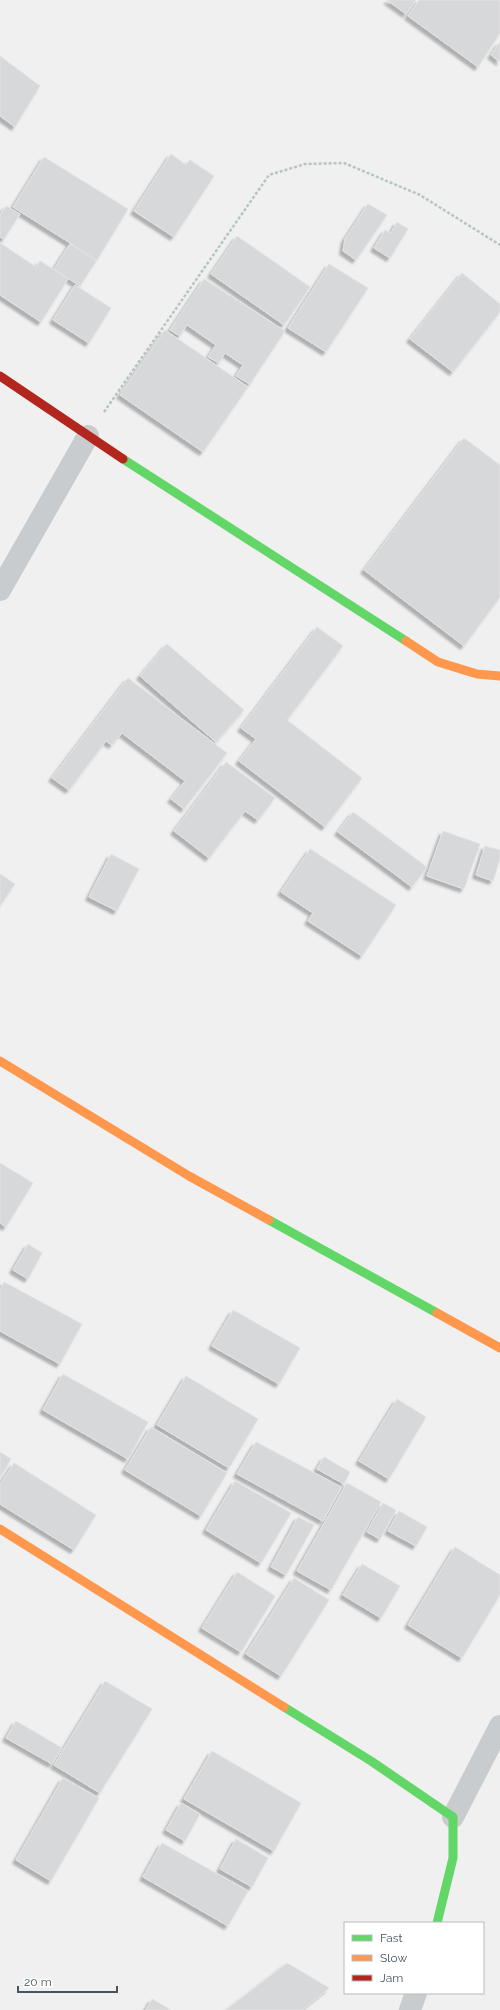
<svg xmlns="http://www.w3.org/2000/svg" width="500" height="2010" viewBox="0 0 500 2010" font-family="Raleway,sans-serif">
<style>
.building{fill:#d7d8d9;stroke:#e2e2e3;filter:url(#shadow)}
.lines{fill:none;stroke-linecap:round;stroke-linejoin:round}
.path{stroke:#b6c5c0;stroke-width:2.5;stroke-dasharray:3 2;stroke-linecap:butt}
.street{stroke:#c9cccf;stroke-width:22}
.fast{stroke:#63d668;stroke-width:9}
.slow{stroke:#ff974d;stroke-width:9}
.jam{stroke:#b3261e;stroke-width:9}
</style>
<defs>
<filter id="shadow"><feDropShadow dx="-3.5" dy="3.5" stdDeviation="1" flood-color="#0004"/></filter>
</defs>
<rect width="100%" height="100%" fill="#f1f0f0"/>
<g class="building">
<polygon points="387,0 416,0 406,14"/>
<polygon points="419,0 500,0 500,33 478,67 408,16"/>
<polygon points="500,42 500,62 491,55"/>
<polygon points="0,56 40,86 15,127 0,116"/>
<polygon points="171,154 186,165 190,160 214,176 174,237 134,211"/>
<polygon points="44,157 128,209 97,260 13,207"/>
<polygon points="368,204 387,215 356,260 343,251 345,239"/>
<polygon points="6,206 20,214 4,239 0,237 0,215"/>
<polygon points="397,222 408,229 390,258 374,248 385,230 391,233"/>
<polygon points="237,236 310,287 284,325 211,274"/>
<polygon points="0,243 36,267 40,261 68,279 41,322 0,295"/>
<polygon points="70,244 96,261 80,286 54,269"/>
<polygon points="329,264 368,288 326,352 288,328"/>
<polygon points="462,273 500,304 500,312 453,372 410,339"/>
<polygon points="204,279 285,331 250,384 236,376 243,365 225,353 219,363 208,357 216,345 187,325 180,336 170,330"/>
<polygon points="75,285 111,308 89,343 53,320"/>
<polygon points="165,330 248,387 203,452 120,395"/>
<polygon points="464,438 500,465 500,597 464,646 364,570"/>
<polygon points="317,627 343,646 287,720 362,778 325,827 239,761 256,739 241,728"/>
<polygon points="167,644 244,710 216,742 140,676"/>
<polygon points="128,678 227,753 184,809 171,799 185,781 122,733 112,745 106,741 69,790 52,778"/>
<polygon points="226,762 275,798 258,820 245,811 209,858 174,831"/>
<polygon points="353,812 427,867 412,887 338,832"/>
<polygon points="443,831 480,844 464,889 427,876"/>
<polygon points="485,846 500,850 500,859 493,881 476,875"/>
<polygon points="310,849 396,905 362,956 308,921 313,913 281,892"/>
<polygon points="111,854 139,869 117,911 89,897"/>
<polygon points="0,874 15,884 0,906"/>
<polygon points="0,1163 33,1183 6,1227 0,1223"/>
<polygon points="28,1244 42,1253 28,1279 13,1270"/>
<polygon points="4,1282 82,1324 60,1364 0,1331 0,1290"/>
<polygon points="233,1310 300,1348 279,1384 212,1346"/>
<polygon points="63,1374 148,1422 128,1459 43,1410"/>
<polygon points="186,1376 258,1419 229,1468 157,1425"/>
<polygon points="397,1399 426,1417 389,1479 359,1461"/>
<polygon points="151,1427 227,1473 201,1516 125,1470"/>
<polygon points="256,1442 341,1487 323,1521 237,1474"/>
<polygon points="0,1452 11,1459 0,1478"/>
<polygon points="324,1457 350,1472 344,1484 317,1469"/>
<polygon points="14,1463 96,1515 74,1550 0,1504 0,1485"/>
<polygon points="235,1481 291,1513 261,1563 206,1530"/>
<polygon points="347,1483 381,1502 331,1590 297,1571"/>
<polygon points="383,1503 396,1510 380,1539 367,1532"/>
<polygon points="399,1511 427,1527 416,1546 388,1531"/>
<polygon points="298,1517 314,1525 286,1575 271,1567"/>
<polygon points="455,1547 500,1575 500,1595 462,1658 408,1625"/>
<polygon points="362,1564 400,1586 381,1618 343,1595"/>
<polygon points="237,1572 275,1596 241,1652 202,1628"/>
<polygon points="294,1578 329,1600 281,1676 246,1654"/>
<polygon points="105,1681 152,1709 100,1793 54,1765"/>
<polygon points="16,1721 62,1748 52,1764 6,1738"/>
<polygon points="212,1751 301,1803 274,1851 184,1799"/>
<polygon points="63,1778 99,1798 51,1881 16,1860"/>
<polygon points="181,1803 200,1814 185,1841 166,1830"/>
<polygon points="236,1839 268,1858 252,1887 220,1869"/>
<polygon points="162,1843 248,1891 228,1926 143,1877"/>
<polygon points="287,1963 329,1988 302,2010 226,2010"/>
<polygon points="152,1999 171,2010 146,2010"/>
</g>
<g class="lines">
<polyline class="path" points="104,412 269,175 305,164 344,163 420,195 500,245"/>
<g class="street">
<polyline points="0,590 88,436"/>
<polyline points="453,1817 500,1726"/>
<polyline points="410,2010 416,1993"/>
</g>
<g class="fast">
<polyline points="123,459 406,641"/>
<polyline points="269,1220 437,1313"/>
<polyline points="284,1707 371,1761 453,1817 453,1858 437,1923"/>
</g>
<g class="slow">
<polyline points="406,641 438,662 477,674 500,676"/>
<polyline points="0,1061 189,1176 269,1220"/>
<polyline points="437,1313 500,1348"/>
<polyline points="0,1529 284,1707"/>
</g>
<polyline class="jam" points="0,376 123,459"/>
</g>
<rect x="344" y="1922" width="140" height="72" fill="#ffffff" stroke="#b5bbbf"/>
<rect x="352" y="1935" width="20" height="6" fill="#63d668" stroke="#b5bbbf"/>
<text x="380" y="1942" font-size="12" fill="#45545f">Fast</text>
<rect x="352" y="1955" width="20" height="6" fill="#ff974d" stroke="#b5bbbf"/>
<text x="380" y="1962" font-size="12" fill="#45545f">Slow</text>
<rect x="352" y="1975" width="20" height="6" fill="#b3261e" stroke="#b5bbbf"/>
<text x="380" y="1982" font-size="12" fill="#45545f">Jam</text>
<path d="M18 1986v6h99v-6" fill="none" stroke="#45545f" stroke-width="2"/>
<text x="24" y="1986" font-size="12" fill="#45545f" stroke="#ffffff" stroke-width="3" paint-order="stroke">20 m</text>
</svg>
